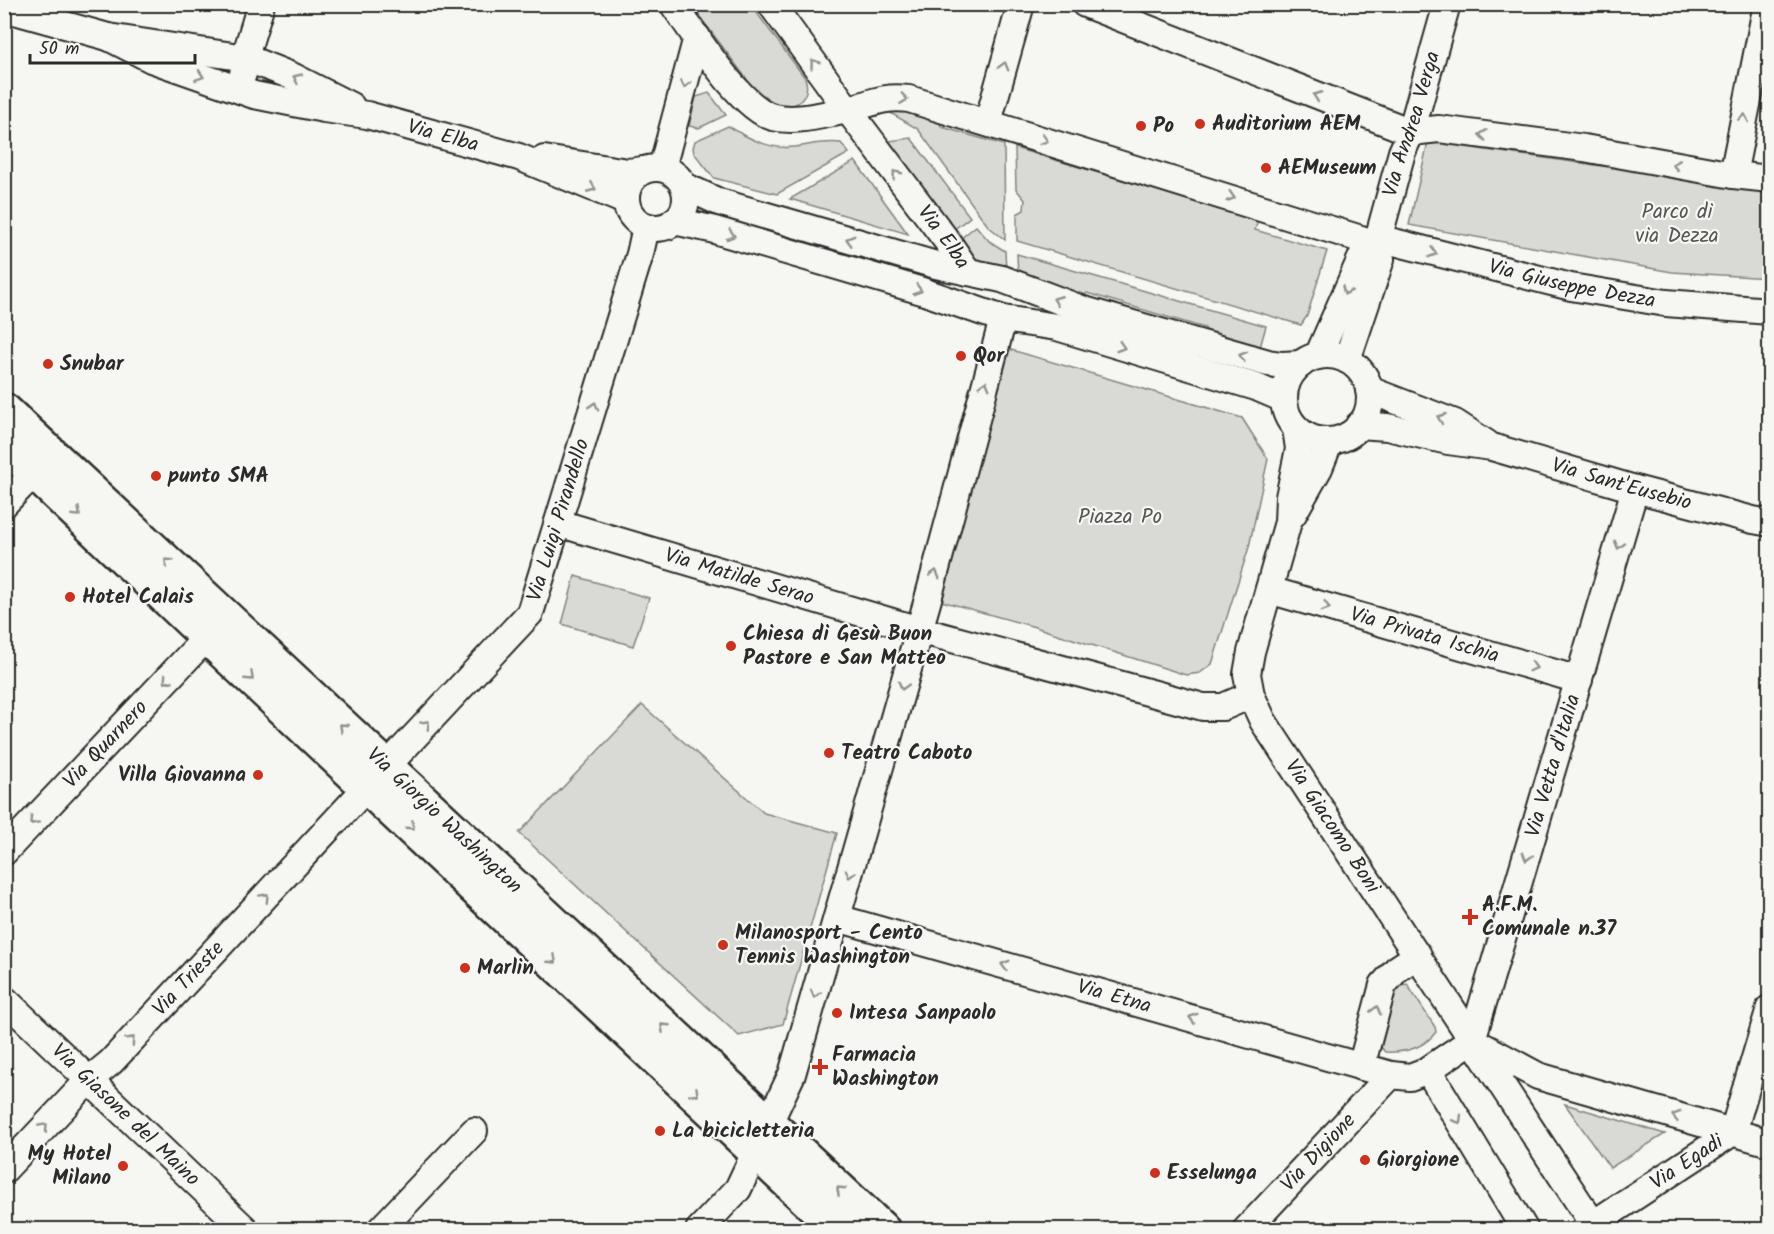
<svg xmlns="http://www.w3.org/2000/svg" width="1774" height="1234" viewBox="0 0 1774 1234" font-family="Kalam,sans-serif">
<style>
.green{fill:#d9d9d5;stroke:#828280;stroke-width:1.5}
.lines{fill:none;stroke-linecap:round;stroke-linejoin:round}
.street-casing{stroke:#2b2b2b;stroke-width:30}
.secondary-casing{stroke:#2b2b2b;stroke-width:38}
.street{stroke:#f6f6f2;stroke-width:26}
.secondary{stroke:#f6f6f2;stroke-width:33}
.oneway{stroke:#90908e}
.poi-dot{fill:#c8321e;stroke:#f6f6f2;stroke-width:2}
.labels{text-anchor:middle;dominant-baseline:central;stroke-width:4.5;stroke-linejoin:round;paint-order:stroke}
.poi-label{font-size:21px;font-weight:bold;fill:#2b2b2b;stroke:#f6f6f2;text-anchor:start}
.street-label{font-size:21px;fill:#2b2b2b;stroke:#f6f6f2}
.park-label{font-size:21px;fill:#565656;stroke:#f6f6f2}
</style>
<rect width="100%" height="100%" fill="#f6f6f2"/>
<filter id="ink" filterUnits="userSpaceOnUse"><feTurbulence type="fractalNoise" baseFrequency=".0167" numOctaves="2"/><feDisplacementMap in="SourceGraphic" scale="12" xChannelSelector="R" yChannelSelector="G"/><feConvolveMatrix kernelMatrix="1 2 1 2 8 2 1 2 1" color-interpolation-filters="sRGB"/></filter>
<g filter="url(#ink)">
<g class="green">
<path d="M691,5H751L805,78C810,91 803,106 786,106C776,105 767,99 758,94Z"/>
<polygon points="709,93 726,115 699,128 689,126 696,97"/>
<polygon points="895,108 936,118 942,127 1004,145 1005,240 988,226 918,129 887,111"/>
<path d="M728,126C748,138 769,150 794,147C811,145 823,141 841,143L849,153L777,194L714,178L694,153L693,148L695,141Z"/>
<polygon points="911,138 970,217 948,234 945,217 889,141"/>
<polygon points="1428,142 1769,189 1769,278 1672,272 1409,225"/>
<polygon points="1015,148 1258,220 1255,230 1327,251 1307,316 1301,325 1017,241 1017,214 1024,210 1025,200 1016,189"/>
<polygon points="855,161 908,234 790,199"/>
<polygon points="976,226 989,241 1005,251 1006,270 980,264 955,243"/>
<polygon points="1017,254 1266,326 1259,351 1209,337 1205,328 1087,293 1078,299 1018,275"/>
<polygon points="1005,348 1242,418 1268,459 1249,547 1212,664 1200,673 1186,675 1035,627 934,599"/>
<polygon points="575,576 649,598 633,646 562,624"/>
<polygon points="642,705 764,813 837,833 783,1024 739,1036 519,833"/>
<path d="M1407,984L1435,1027L1436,1032C1423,1049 1404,1053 1385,1052L1381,1047L1395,994L1399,986Z"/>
<polygon points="1565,1104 1665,1134 1610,1168"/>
</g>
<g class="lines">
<defs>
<g id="street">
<path id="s1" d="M673,4C695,34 739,107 773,117C794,122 817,116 838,112C865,107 879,95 909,99L1361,239L1377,243L1394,242L1571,287L1666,303L1770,311"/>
<path id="s2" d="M771,4L848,110L947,241L968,272"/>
<polyline points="1085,4 1411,132 1439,129 1584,148 1733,175 1770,179"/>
<polyline points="4,8 108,37 246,58 294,77 351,106"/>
<path id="s3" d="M108,37L151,59L254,95L324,109L367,115L519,157L625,201"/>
<polyline points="243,74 248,47 261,4"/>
<polyline points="988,122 1021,4"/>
<polyline points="544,159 628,172 643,170"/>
<circle cx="656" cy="198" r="30"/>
<polyline points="662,168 697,37"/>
<polyline points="1733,175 1767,4"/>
<polyline points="684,186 719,202 936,265 1002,279 1084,310 1268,363 1282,365 1301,364"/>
<polyline points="674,221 711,229 922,291 1003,319 1057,327 1256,387 1284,399"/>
<path id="s4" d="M1377,243L1402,152L1411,132L1447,4"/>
<circle cx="1327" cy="398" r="43"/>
<polyline points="1318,356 1363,254 1377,243"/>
<polyline points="1347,360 1381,259 1377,243"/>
<polyline points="1369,390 1455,423 1486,443"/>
<path id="s5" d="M1359,425L1387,427L1448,441L1492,447L1635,489L1753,520L1770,523"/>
<path id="s6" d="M1296,428L1299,449L1289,497L1288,522L1251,652L1247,674L1251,695L1263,721L1597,1230"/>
<polyline points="4,504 35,472"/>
<polyline points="1293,514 1319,468 1330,441"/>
<path id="s7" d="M558,523L919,630L1203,707H1223L1251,695"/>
<path id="s8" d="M1269,590L1579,680"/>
<path id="s9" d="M386,767L530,613L640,254L646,227"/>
<path id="s10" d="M4,852L207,637"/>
<path id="s11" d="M837,918L1391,1075L1410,1077L1428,1070L1472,1040"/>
<path id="s12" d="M4,999L246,1230"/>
<path id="s13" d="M1472,1040L1635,489"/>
<polyline points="1475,1042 1538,1076 1770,1143"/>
<polyline points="1361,1067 1383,985 1397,969 1418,955"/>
<polyline points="1428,1070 1525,1230"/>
<path id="s14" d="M4,1170L89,1080L111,1062L368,786"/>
<polyline points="380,1230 474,1131"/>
<polyline points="699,1230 738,1189 792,1074 928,599 1003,319"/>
<path id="s15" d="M1246,1230L1391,1075"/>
<path id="s16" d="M1584,1230L1733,1132L1770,1008"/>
</g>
<g id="secondary">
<path id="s17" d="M4,410L883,1230"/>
<polyline points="4,444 207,637 839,1230"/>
</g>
</defs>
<use href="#street" class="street-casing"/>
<use href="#secondary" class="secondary-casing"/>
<use href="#street" class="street"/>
<use href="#secondary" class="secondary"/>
</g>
<defs><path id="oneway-chevron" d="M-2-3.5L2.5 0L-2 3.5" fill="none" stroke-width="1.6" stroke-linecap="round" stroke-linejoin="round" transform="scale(1.5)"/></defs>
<g class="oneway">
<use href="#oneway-chevron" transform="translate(814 63) rotate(-126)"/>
<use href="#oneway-chevron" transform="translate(1004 66) rotate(-74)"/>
<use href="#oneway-chevron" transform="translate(200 76) rotate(19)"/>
<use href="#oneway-chevron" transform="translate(297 78) rotate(-155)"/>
<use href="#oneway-chevron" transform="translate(685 84) rotate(104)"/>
<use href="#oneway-chevron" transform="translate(1317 96) rotate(-159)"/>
<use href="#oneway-chevron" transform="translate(904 99) rotate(8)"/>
<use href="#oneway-chevron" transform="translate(1744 118) rotate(-78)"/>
<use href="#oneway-chevron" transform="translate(1483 135) rotate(-173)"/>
<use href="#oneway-chevron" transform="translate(1044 140) rotate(17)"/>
<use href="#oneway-chevron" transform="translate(1676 165) rotate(-170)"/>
<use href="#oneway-chevron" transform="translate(896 174) rotate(-127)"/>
<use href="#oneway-chevron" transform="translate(592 188) rotate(22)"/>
<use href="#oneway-chevron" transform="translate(1231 197) rotate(17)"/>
<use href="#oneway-chevron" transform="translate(731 235) rotate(16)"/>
<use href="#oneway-chevron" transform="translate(850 240) rotate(-164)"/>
<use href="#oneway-chevron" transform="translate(1433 253) rotate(16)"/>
<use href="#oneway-chevron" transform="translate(918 290) rotate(17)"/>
<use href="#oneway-chevron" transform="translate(1346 291) rotate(114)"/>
<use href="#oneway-chevron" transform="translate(1057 300) rotate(-158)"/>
<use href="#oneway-chevron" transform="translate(1121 347) rotate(17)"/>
<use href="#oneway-chevron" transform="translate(1243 356) rotate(-164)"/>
<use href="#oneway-chevron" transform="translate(985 385) rotate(-75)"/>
<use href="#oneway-chevron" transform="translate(594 406) rotate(-73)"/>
<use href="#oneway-chevron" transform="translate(1441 418) rotate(-160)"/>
<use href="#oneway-chevron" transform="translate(77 513) rotate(44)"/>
<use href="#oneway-chevron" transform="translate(1619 545) rotate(106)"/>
<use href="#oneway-chevron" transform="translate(168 562) rotate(-137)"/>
<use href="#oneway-chevron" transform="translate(935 574) rotate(-75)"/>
<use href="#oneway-chevron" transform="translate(1326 607) rotate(16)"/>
<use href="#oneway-chevron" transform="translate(1533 667) rotate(16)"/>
<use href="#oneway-chevron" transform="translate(250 677) rotate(43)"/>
<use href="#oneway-chevron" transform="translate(167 680) rotate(133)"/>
<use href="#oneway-chevron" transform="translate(903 686) rotate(106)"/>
<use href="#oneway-chevron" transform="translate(426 724) rotate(-47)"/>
<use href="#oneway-chevron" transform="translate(343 727) rotate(-137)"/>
<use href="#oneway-chevron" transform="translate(33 821) rotate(133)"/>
<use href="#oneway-chevron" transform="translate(411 826) rotate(43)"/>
<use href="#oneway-chevron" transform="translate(1527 857) rotate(106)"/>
<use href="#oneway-chevron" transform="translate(850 874) rotate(106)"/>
<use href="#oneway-chevron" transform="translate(265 897) rotate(-47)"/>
<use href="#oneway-chevron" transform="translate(553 960) rotate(43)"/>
<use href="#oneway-chevron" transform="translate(1005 965) rotate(-164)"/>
<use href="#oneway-chevron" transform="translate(815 994) rotate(106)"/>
<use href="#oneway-chevron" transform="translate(1376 1010) rotate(-75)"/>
<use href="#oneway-chevron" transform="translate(1193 1018) rotate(-164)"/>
<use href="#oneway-chevron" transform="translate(664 1027) rotate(-137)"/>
<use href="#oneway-chevron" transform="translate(131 1040) rotate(-47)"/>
<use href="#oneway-chevron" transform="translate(695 1093) rotate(43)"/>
<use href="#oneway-chevron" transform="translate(1676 1116) rotate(-164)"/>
<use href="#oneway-chevron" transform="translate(1458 1120) rotate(59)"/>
<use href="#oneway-chevron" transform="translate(44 1127) rotate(-47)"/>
<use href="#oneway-chevron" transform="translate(840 1190) rotate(-137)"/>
</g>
</g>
<g class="poi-dot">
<circle cx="1200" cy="124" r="6"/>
<circle cx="1141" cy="126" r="6"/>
<circle cx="1266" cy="168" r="6"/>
<circle cx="961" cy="356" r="6"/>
<circle cx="48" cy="364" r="6"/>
<circle cx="156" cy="476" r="6"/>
<circle cx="70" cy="597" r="6"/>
<circle cx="731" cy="646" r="6"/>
<circle cx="829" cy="753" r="6"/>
<circle cx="258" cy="775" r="6"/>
<path d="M1467 908h6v6h6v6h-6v6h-6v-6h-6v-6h6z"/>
<circle cx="723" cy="945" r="6"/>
<circle cx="465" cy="968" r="6"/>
<circle cx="837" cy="1013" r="6"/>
<path d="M817 1058h6v6h6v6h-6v6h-6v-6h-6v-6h6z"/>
<circle cx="660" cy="1131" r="6"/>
<circle cx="1365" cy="1160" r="6"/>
<circle cx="123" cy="1166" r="6"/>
<circle cx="1155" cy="1173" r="6"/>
</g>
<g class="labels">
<g class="poi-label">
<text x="1212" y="124">Auditorium AEM</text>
<text x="1153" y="126">Po</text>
<text x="1278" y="168">AEMuseum</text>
<text x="973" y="356">Qor</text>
<text x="60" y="364">Snubar</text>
<text x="168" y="476">punto SMA</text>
<text x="82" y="597">Hotel Calais</text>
<text x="743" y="634">Chiesa di Gesù Buon<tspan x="743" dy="24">Pastore e San Matteo</tspan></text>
<text x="841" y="753">Teatro Caboto</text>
<text x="246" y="775" text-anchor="end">Villa Giovanna</text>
<text x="1482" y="905">A.F.M.<tspan x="1482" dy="24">Comunale n.37</tspan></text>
<text x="735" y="933">Milanosport - Cento<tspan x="735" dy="24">Tennis Washington</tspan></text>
<text x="477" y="968">Marlin</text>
<text x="849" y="1013">Intesa Sanpaolo</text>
<text x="832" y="1055">Farmacia<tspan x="832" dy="24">Washington</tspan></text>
<text x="672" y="1131">La bicicletteria</text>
<text x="111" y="1154" text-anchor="end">My Hotel<tspan x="111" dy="24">Milano</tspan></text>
<text x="1377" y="1160">Giorgione</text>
<text x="1167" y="1173">Esselunga</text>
</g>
<g class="street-label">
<text stroke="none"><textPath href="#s4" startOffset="124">Via Andrea Verga</textPath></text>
<text stroke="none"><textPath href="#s3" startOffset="351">Via Elba</textPath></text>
<text stroke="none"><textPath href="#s2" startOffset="290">Via Elba</textPath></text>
<text stroke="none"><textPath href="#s1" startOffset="981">Via Giuseppe Dezza</textPath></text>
<text stroke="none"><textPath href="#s5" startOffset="270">Via Sant'Eusebio</textPath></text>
<text stroke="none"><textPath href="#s9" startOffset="308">Via Luigi Pirandello</textPath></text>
<text stroke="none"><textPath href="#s7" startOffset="189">Via Matilde Serao</textPath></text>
<text stroke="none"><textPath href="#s8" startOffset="162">Via Privata Ischia</textPath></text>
<text stroke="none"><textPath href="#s10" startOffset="148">Via Quarnero</textPath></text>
<text stroke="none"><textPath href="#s13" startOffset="286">Via Vetta d'Italia</textPath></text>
<text stroke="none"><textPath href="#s17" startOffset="602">Via Giorgio Washington</textPath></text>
<text stroke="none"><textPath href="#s6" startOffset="429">Via Giacomo Boni</textPath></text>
<text stroke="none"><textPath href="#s14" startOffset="266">Via Trieste</textPath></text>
<text stroke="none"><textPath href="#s11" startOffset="288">Via Etna</textPath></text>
<text stroke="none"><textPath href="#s12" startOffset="168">Via Giasone del Maino</textPath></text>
<text stroke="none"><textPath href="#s15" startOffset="106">Via Digione</textPath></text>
<text stroke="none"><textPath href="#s16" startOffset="123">Via Egadi</textPath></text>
</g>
<g class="park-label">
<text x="1677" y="212">Parco di<tspan x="1677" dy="24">via Dezza</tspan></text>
<text x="1120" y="517">Piazza Po</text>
</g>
</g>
<rect width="1774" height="1234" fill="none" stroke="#f6f6f2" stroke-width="24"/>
<rect x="12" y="12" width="1750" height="1210" fill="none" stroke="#2b2b2b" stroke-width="2" filter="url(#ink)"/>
<path d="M30 54v9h165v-9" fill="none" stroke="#2b2b2b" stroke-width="3"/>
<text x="39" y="54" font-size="18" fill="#2b2b2b" stroke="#f6f6f2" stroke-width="4.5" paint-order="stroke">50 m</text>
</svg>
